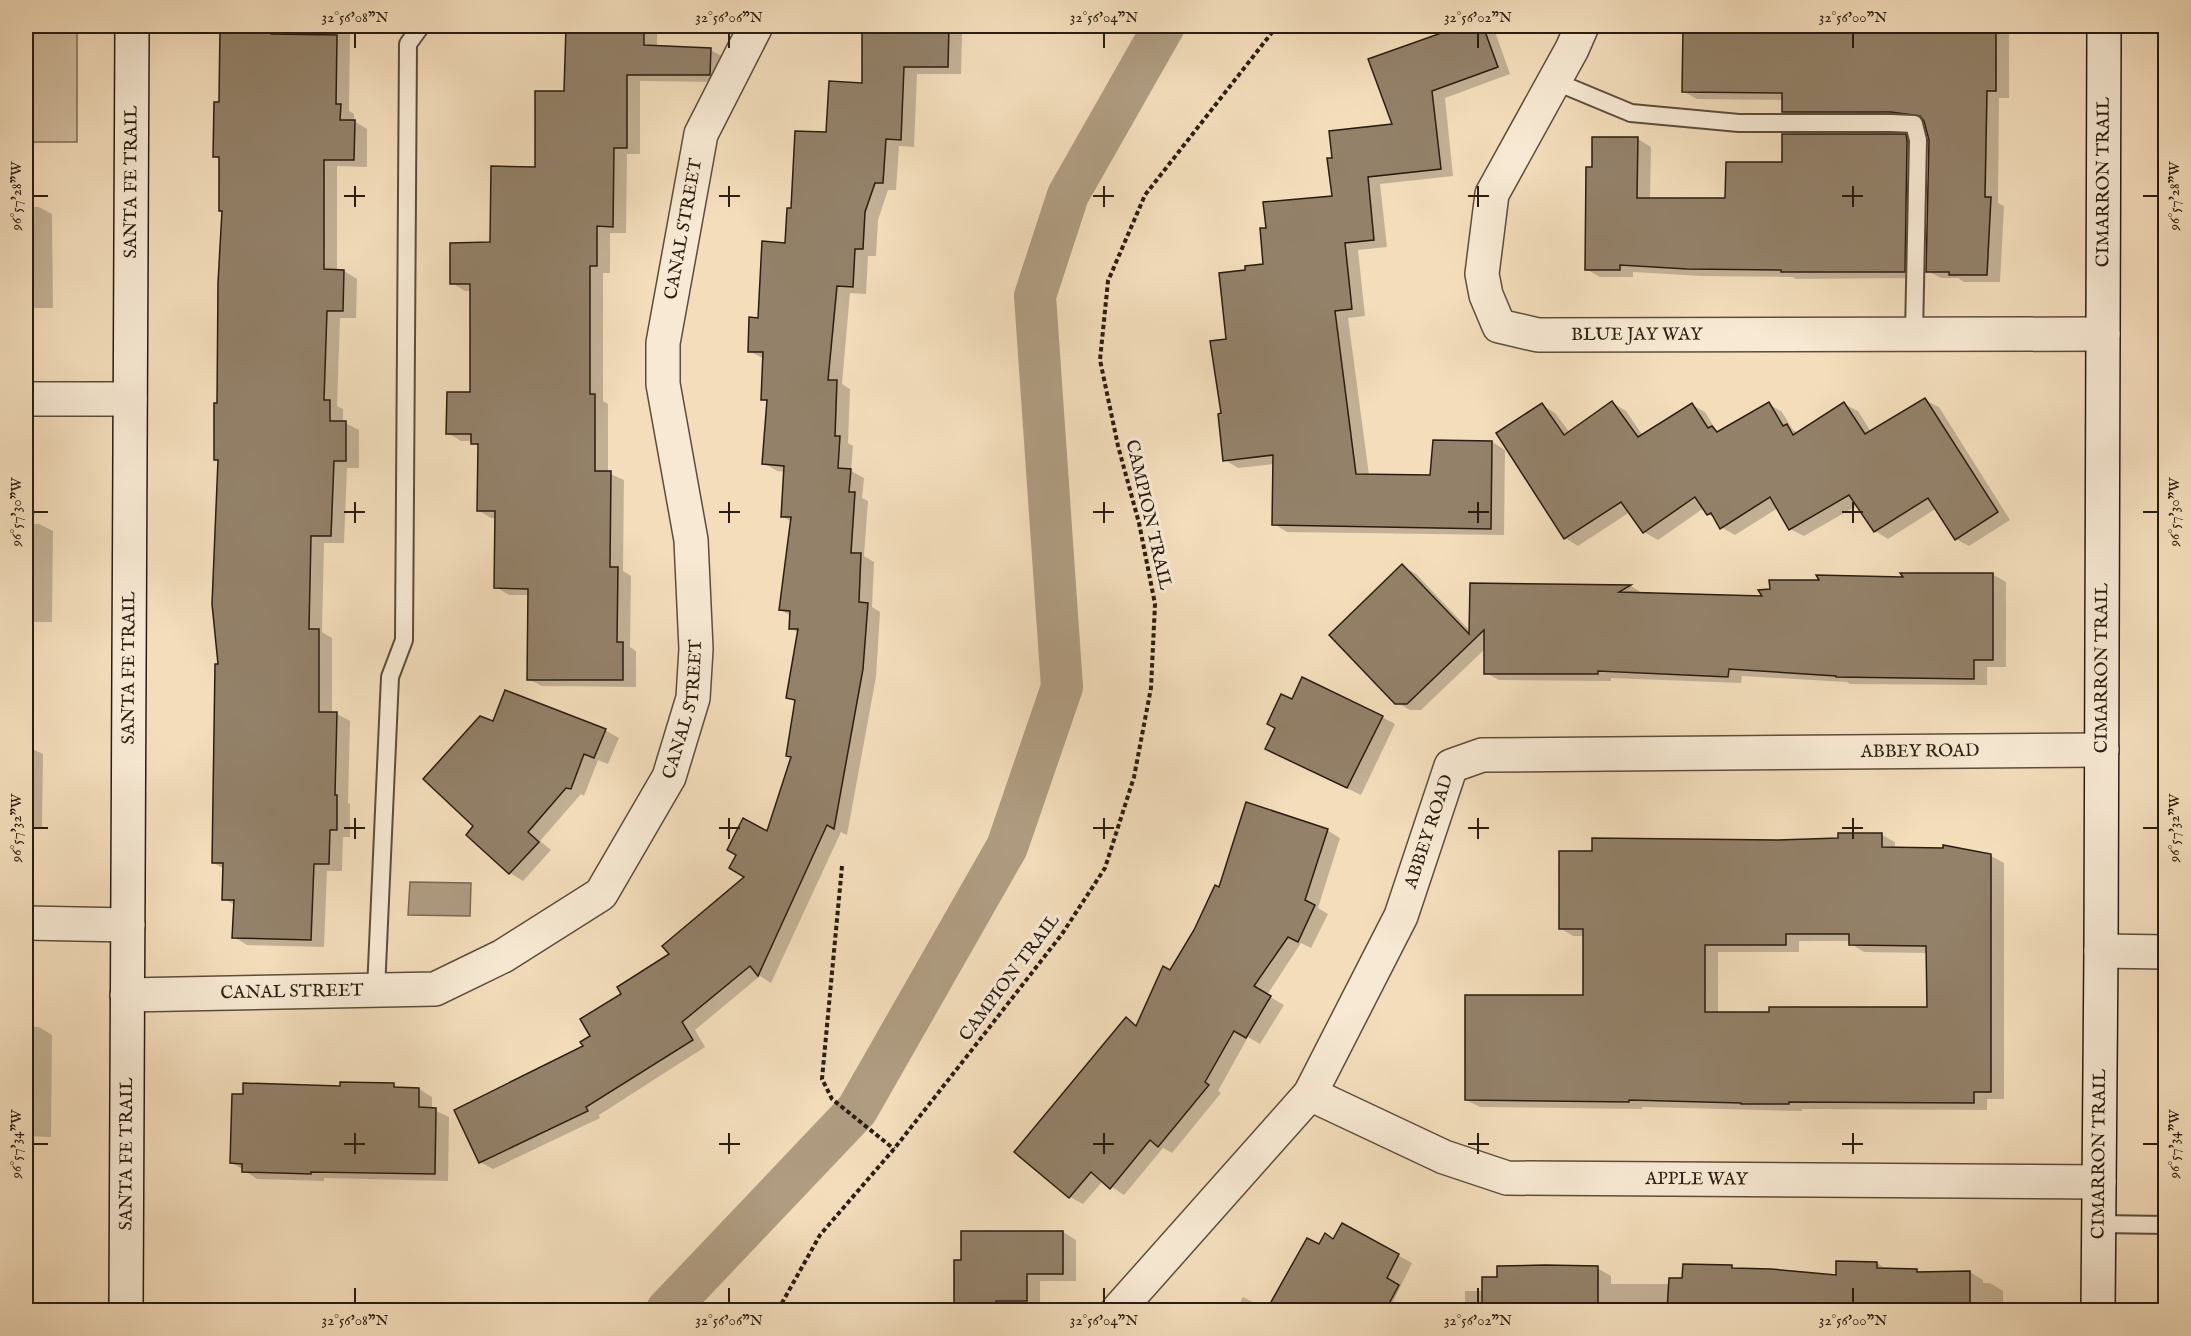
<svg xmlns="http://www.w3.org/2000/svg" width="2191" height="1336" viewBox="0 0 2191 1336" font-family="'IM FELL English',serif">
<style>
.green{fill:#d1bc9e;stroke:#7e6c57;stroke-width:1.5}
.water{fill:#af9c81;stroke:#7a6954;stroke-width:1.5}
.shadow{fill:#0003;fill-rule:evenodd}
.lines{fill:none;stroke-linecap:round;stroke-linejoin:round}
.canal{stroke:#af9c81;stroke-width:42}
.building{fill:#938169;stroke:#2a1d10;stroke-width:1.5;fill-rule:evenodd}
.lane-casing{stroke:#5c4d3b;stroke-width:20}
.street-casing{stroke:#5c4d3b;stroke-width:36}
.secondary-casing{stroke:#2a1d10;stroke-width:36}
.path{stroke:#2a1d10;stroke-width:4;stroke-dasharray:4.5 3;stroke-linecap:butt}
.lane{stroke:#f7e9d3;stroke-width:16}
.street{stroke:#f7e9d3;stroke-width:33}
.secondary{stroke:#f7e9d3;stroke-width:33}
.ticks{fill:none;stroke:#2a1d10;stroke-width:2}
.labels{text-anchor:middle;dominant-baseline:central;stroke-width:6;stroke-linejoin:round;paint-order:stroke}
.street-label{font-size:18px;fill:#2a1d10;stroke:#f7e9d3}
.neatline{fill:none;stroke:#2a1d10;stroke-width:2}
.ticks-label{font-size:15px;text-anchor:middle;fill:#2a1d10}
</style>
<rect width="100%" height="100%" fill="#f3ddbb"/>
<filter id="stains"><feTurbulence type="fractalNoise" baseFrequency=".00333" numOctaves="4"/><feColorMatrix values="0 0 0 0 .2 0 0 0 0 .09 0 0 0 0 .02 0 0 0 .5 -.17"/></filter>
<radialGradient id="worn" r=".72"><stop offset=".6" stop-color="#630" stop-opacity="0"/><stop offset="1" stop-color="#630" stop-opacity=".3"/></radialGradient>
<rect class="green" x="26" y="26" width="51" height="116"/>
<polygon class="water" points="410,882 471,883 470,916 408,915"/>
<g class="shadow">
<polygon points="222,26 350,26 349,111 354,114 354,121 367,129 367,167 337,166 337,271 344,271 357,279 356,318 340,318 337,406 343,409 343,422 359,430 359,468 347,468 344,543 324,543 322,632 332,638 332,714 337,714 350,721 348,803 350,804 350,837 343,837 342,871 327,871 324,947 247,945 234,937 235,905 224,899 225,869 213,863 220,665 213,604 213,577 216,577 220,462 215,459 223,211 220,160 214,156 221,103"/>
<polygon points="567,26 657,26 657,47 710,50 724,57 723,82 640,81 640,154 627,154 626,233 610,233 610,273 603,273 603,401 608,404 608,473 624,480 623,571 631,576 630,647 636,651 636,687 542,686 528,679 530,595 509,595 496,587 497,518 491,518 478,510 479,447 473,441 461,441 448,433 472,394 472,291 465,291 452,283 492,243 537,168 565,92"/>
<polygon points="864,26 981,26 981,34 962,34 961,74 917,74 914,147 899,146 896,190 888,190 878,220 876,256 868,256 866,294 850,293 842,384 850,389 848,443 853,446 851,471 864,478 862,498 868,501 864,556 874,562 872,607 880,612 876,677 847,835 841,832 771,983 760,976 695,1030 705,1047 599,1115 600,1118 493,1169 480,1162 585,1047 623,994 671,954 746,877 768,833 793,758 788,755 796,702 788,697 799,633 790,628 791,616 781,610 792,522 782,516 785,472 777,471 764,463 768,402 763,399 764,359 749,351 787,244 792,210 828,134 864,84"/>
<polygon points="1444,26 1493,26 1510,74 1445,98 1453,176 1380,184 1387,247 1358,250 1365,316 1348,318 1369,475 1431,477 1492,442 1505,450 1504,535 1287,532 1274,524 1274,464 1238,468 1225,460 1223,415 1227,340 1247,272 1265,266 1268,229 1333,197 1394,125 1447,32"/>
<polygon points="1684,26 2009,26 2009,98 1999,98 1998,203 2004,206 2000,282 1964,282 1958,278 1941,278 1927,271 1930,140 1926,121 1906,119 1797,119 1783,112 1783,100 1697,99 1683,91"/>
<polygon points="1905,136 1919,143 1918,278 1796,279 1792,277 1702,276 1633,272 1633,277 1600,277 1586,269 1593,168 1638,139 1651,147 1650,200 1727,200 1783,164"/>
<polygon points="26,207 39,207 52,214 53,308 26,308"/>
<polygon points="1925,400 1939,407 2010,520 1969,546 1956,539 1937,508 1888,539 1875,531 1858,505 1804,536 1790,529 1778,508 1735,535 1721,527 1716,519 1708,514 1704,508 1658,540 1644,532 1630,512 1578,546 1565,538 1542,405 1555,413 1570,433 1613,403 1626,411 1643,436 1692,405 1705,412 1716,430 1720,432 1769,404 1782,412 1793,430 1799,433 1844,404 1858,411 1871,432"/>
<polygon points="26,524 39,524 53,531 52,622 26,622"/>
<polygon points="1402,566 1416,574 1470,631 1471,584 1631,586 1645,595 1765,598 1905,578 1992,574 2006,582 2006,667 1987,667 1987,685 1850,684 1847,682 1742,676 1741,683 1611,678 1611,681 1499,680 1486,673 1486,648 1421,710 1410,710 1396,702"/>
<polygon points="1293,701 1382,717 1395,724 1361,795 1280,756"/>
<polygon points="494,723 605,730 619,738 608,764 598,760 584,796 581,794 540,841 551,850 523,881 510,873 475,826"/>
<polygon points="26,746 43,754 42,827 26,827"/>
<polygon points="1327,830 1340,838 1318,908 1328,914 1311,948 1301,943 1267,995 1284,1005 1260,1044 1248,1037 1218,1091 1221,1093 1172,1153 1163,1148 1124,1195 1103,1181 1083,1204 1070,1197 1126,1019 1138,1026 1171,972"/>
<path d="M1882,835L1895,842V849L1945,850L1991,856L2004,863V1099H1987V1110L1802,1109V1111L1642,1107V1109L1480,1107L1466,1100L1585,996V936H1573L1560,928L1593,852L1839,840ZM1799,941H1851V944L1864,952L1927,953L1928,1009L1718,1013V952H1799Z"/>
<polygon points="26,1027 39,1027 52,1035 51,1137 28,1136 27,1164 26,1164"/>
<polygon points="393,1084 401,1089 419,1089 432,1097 432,1109 449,1117 448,1181 324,1178 324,1181 257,1179 231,1162 341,1088"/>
<polygon points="1343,1225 1412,1263 1389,1310 1268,1310 1319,1246 1334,1241"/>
<polygon points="1063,1232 1076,1240 1076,1281 1040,1281 1040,1307 1011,1307 1011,1310 955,1310 956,1262"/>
<polygon points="1877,1263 1888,1270 1917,1271 1921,1273 1970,1272 1983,1280 1983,1283 1990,1283 2003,1291 2003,1310 1465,1310 1465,1291 1483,1291 1597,1268 1611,1276 1611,1284 1670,1284 1731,1267 1737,1270 1838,1277"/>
<polygon points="1243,1297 1268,1310 1236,1310"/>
</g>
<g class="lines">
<polyline class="canal" points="667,1310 857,1110 1007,847 1062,687 1035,296 1068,195 1164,26"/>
</g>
<g class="building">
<polygon points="566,26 644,26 644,45 711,48 710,75 627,75 627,148 614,148 613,227 597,226 597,266 590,266 590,394 595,394 595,471 611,471 610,567 618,567 617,642 623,642 623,680 527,680 528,589 494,588 495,511 477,511 478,444 471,444 471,434 446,434 447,392 470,392 470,284 450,284 450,243 490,242 491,166 535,167 535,91 564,91"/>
<polygon points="862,26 949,26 948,67 904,67 901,140 886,139 883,183 875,183 865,212 863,249 855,249 853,287 837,286 828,380 837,380 835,436 840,436 838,468 851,469 849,492 855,492 851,553 861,553 859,602 868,603 863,669 834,829 827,825 758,976 750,966 682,1022 693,1040 586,1107 588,1111 479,1163 454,1110 583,1046 580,1042 590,1036 580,1019 621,994 617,987 669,954 662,946 744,877 729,868 736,855 727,850 743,818 767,831 791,757 786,756 795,700 786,698 798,629 789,629 790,611 779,610 791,517 781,517 784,466 762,464 767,400 761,400 763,352 748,352 749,317 758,318 762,241 785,243 787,208 791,208 795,131 826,132 829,81 862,83"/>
<polygon points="1461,26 1483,26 1498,67 1432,91 1441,169 1368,177 1374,240 1345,243 1352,309 1335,311 1356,474 1430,475 1433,440 1492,441 1491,529 1272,525 1273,455 1223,461 1218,414 1221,413 1210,341 1226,339 1219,273 1245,270 1245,266 1263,264 1260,228 1266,228 1263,202 1332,196 1327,158 1332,158 1329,131 1392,124 1368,59"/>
<polygon points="1683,26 1996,26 1996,91 1987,91 1985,197 1991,197 1987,275 1949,275 1949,272 1926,272 1929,140 1924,121 1920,116 1891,112 1782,112 1782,93 1682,92"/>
<polygon points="220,27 271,28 271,34 337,35 336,104 341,104 340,120 355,120 354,160 324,160 324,269 344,270 343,311 327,311 324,400 330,400 330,421 346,421 346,461 334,461 331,536 311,536 309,629 319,629 319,712 337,712 335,795 337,795 337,830 330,830 329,864 314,864 311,940 232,938 234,900 222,900 223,863 212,863 215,664 218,664 212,604 218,460 214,460 214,403 217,403 218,283 222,211 219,211 219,157 213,157 214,102 219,102"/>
<polygon points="1782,134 1906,134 1907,141 1905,272 1781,272 1781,270 1687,269 1620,265 1620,270 1585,270 1586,167 1592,167 1592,137 1638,137 1637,198 1725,198 1726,162 1782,162"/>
<polygon points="1925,398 1998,512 1955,540 1928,498 1874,532 1849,495 1789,530 1770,497 1720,529 1711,513 1707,515 1695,497 1643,533 1621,502 1564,539 1496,433 1542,403 1564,435 1612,401 1638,437 1692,403 1708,428 1712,426 1717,432 1769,402 1783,426 1787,424 1793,435 1844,402 1865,434"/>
<polygon points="1402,564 1469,634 1470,583 1631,585 1619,592 1762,596 1758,590 1770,589 1769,580 1819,580 1816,575 1903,577 1900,573 1993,573 1993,660 1974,660 1974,679 1836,677 1836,676 1729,669 1728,677 1598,671 1598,674 1484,674 1484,630 1407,704 1395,704 1329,635"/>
<polygon points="1302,677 1383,716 1347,788 1265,749 1275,728 1267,724 1281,694 1292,699"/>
<polygon points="505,690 606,729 594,758 584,754 571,789 566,788 528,832 539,842 509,874 466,835 473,826 423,779 480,716 493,721"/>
<polygon points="1246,802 1328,829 1305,900 1315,905 1298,942 1288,937 1254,986 1271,996 1246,1038 1234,1031 1205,1082 1209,1085 1158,1147 1150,1140 1110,1189 1091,1172 1069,1198 1014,1152 1126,1017 1136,1026 1163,966 1170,970 1194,930 1215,885 1219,887"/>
<path d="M1838,833H1882V847L1943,848V845L1991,854V1092H1974V1103L1789,1102V1104H1741V1103L1629,1100V1102L1465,1100V995H1583V929H1559V851H1592V838L1777,840L1838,838ZM1786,934H1849V945L1926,946L1927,1007H1769V1012H1705V945H1786Z"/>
<polygon points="340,1082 394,1083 394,1087 419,1088 419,1107 436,1108 435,1174 311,1172 311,1174 242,1172 242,1164 230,1163 232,1094 243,1094 243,1083 340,1086"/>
<polygon points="1342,1223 1399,1254 1387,1278 1399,1285 1385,1311 1266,1311 1307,1238 1319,1244 1325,1233 1333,1239"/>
<polygon points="961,1231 1063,1231 1063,1274 1027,1274 1027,1301 996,1301 996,1308 954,1308 954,1260 961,1260"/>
<polygon points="1836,1261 1877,1262 1877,1268 1917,1269 1917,1272 1970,1271 1970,1311 1667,1311 1669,1278 1682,1278 1683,1264 1732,1265 1732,1268 1771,1269 1836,1275"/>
<polygon points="1545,1265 1598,1266 1598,1311 1482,1311 1482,1277 1497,1277 1497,1266"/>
</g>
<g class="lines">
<defs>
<g id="lane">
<polyline points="1554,81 1631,113 1739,123 1891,123 1914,124 1918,140 1914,334"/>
<polyline points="376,990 390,677 404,640 408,44 421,26"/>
<polyline points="2099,1224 2166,1225"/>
</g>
<g id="street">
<path id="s1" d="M1582,26L1572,49L1492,194L1482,274L1486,295L1499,326L1538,335L2103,334"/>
<polyline points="26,399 130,399"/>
<polyline points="26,923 128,925"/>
<polyline points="2101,951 2166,952"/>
<path id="s2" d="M127,995L435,989L503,956L601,894L669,777L693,698L696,649L691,540L663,384V343L701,134L756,26"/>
<path id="s3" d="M1310,1094L1444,1157L1507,1178L2099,1182"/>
<path id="s4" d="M1118,1310L1310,1094L1401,916L1451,766L1482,755L2102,750"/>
</g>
<g id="secondary">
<path id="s5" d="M126,1310L132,26"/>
<path id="s6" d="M2098,1310L2101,951L2104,26"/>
</g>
</defs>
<use href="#lane" class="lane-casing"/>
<use href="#street" class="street-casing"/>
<use href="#secondary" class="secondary-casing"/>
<g class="path">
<polyline points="842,866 822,1079 832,1099 894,1149"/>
<polyline points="778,1310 820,1235 894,1149 971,1051 1062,934 1105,868 1134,777 1151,688 1155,604 1139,523 1118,446 1100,360 1108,281 1145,195 1277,26"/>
</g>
<use href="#lane" class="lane"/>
<use href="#street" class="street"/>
<use href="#secondary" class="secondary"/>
</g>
<path class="ticks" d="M355,33V48M729,33V48M1104,33V48M1478,33V48M1853,33V48M355,186V207M729,186V207M1104,186V207M1478,186V207M1853,186V207M33,196H48M344,196H365M719,196H740M1093,196H1114M1468,196H1489M1842,196H1863M2143,196H2158M355,502V523M729,502V523M1104,502V523M1478,502V523M1853,502V523M33,512H48M344,512H365M719,512H740M1093,512H1114M1468,512H1489M1842,512H1863M2143,512H2158M355,818V839M729,818V839M1104,818V839M1478,818V839M1853,818V839M33,828H48M344,828H365M719,828H740M1093,828H1114M1468,828H1489M1842,828H1863M2143,828H2158M355,1133V1154M729,1133V1154M1104,1133V1154M1478,1133V1154M1853,1133V1154M33,1144H48M344,1144H365M719,1144H740M1093,1144H1114M1468,1144H1489M1842,1144H1863M2143,1144H2158M355,1288V1303M729,1288V1303M1104,1288V1303M1478,1288V1303M1853,1288V1303"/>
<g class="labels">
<g class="street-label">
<text stroke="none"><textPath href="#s5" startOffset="1128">SANTA FE TRAIL</textPath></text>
<text stroke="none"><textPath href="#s6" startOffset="1128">CIMARRON TRAIL</textPath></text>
<text stroke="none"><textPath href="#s2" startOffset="1191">CANAL STREET</textPath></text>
<text stroke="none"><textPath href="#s1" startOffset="465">BLUE JAY WAY</textPath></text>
<text transform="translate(1148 515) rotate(77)">CAMPION TRAIL</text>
<text stroke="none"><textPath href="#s5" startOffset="642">SANTA FE TRAIL</textPath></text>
<text stroke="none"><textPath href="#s6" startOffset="642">CIMARRON TRAIL</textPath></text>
<text stroke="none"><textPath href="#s2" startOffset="705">CANAL STREET</textPath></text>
<text stroke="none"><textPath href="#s4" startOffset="1118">ABBEY ROAD</textPath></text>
<text stroke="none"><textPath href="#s4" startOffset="578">ABBEY ROAD</textPath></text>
<text transform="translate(1010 978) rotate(-53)">CAMPION TRAIL</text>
<text stroke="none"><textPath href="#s2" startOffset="165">CANAL STREET</textPath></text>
<text stroke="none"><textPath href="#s5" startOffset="156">SANTA FE TRAIL</textPath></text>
<text stroke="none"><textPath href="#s6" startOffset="156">CIMARRON TRAIL</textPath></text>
<text stroke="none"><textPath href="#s3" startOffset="404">APPLE WAY</textPath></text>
</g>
</g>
<rect width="2191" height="1336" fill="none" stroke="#f3ddbb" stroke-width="66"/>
<rect x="33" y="33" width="2125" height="1270" class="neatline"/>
<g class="ticks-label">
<text x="355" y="22">32°56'08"N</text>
<text x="729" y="22">32°56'06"N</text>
<text x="1104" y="22">32°56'04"N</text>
<text x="1478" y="22">32°56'02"N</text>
<text x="1853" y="22">32°56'00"N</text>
<text transform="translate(2174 196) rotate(-90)" y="5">96°57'28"W</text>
<text transform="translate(16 196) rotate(-90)" y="5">96°57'28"W</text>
<text transform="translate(2174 512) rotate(-90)" y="5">96°57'30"W</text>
<text transform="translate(16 512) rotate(-90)" y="5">96°57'30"W</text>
<text transform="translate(2174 828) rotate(-90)" y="5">96°57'32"W</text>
<text transform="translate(16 828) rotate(-90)" y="5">96°57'32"W</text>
<text transform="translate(2174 1144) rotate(-90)" y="5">96°57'34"W</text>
<text transform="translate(16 1144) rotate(-90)" y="5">96°57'34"W</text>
<text x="355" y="1325">32°56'08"N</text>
<text x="729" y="1325">32°56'06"N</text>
<text x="1104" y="1325">32°56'04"N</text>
<text x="1478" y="1325">32°56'02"N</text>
<text x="1853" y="1325">32°56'00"N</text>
</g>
<rect width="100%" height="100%" filter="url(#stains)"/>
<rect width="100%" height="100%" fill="url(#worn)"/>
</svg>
